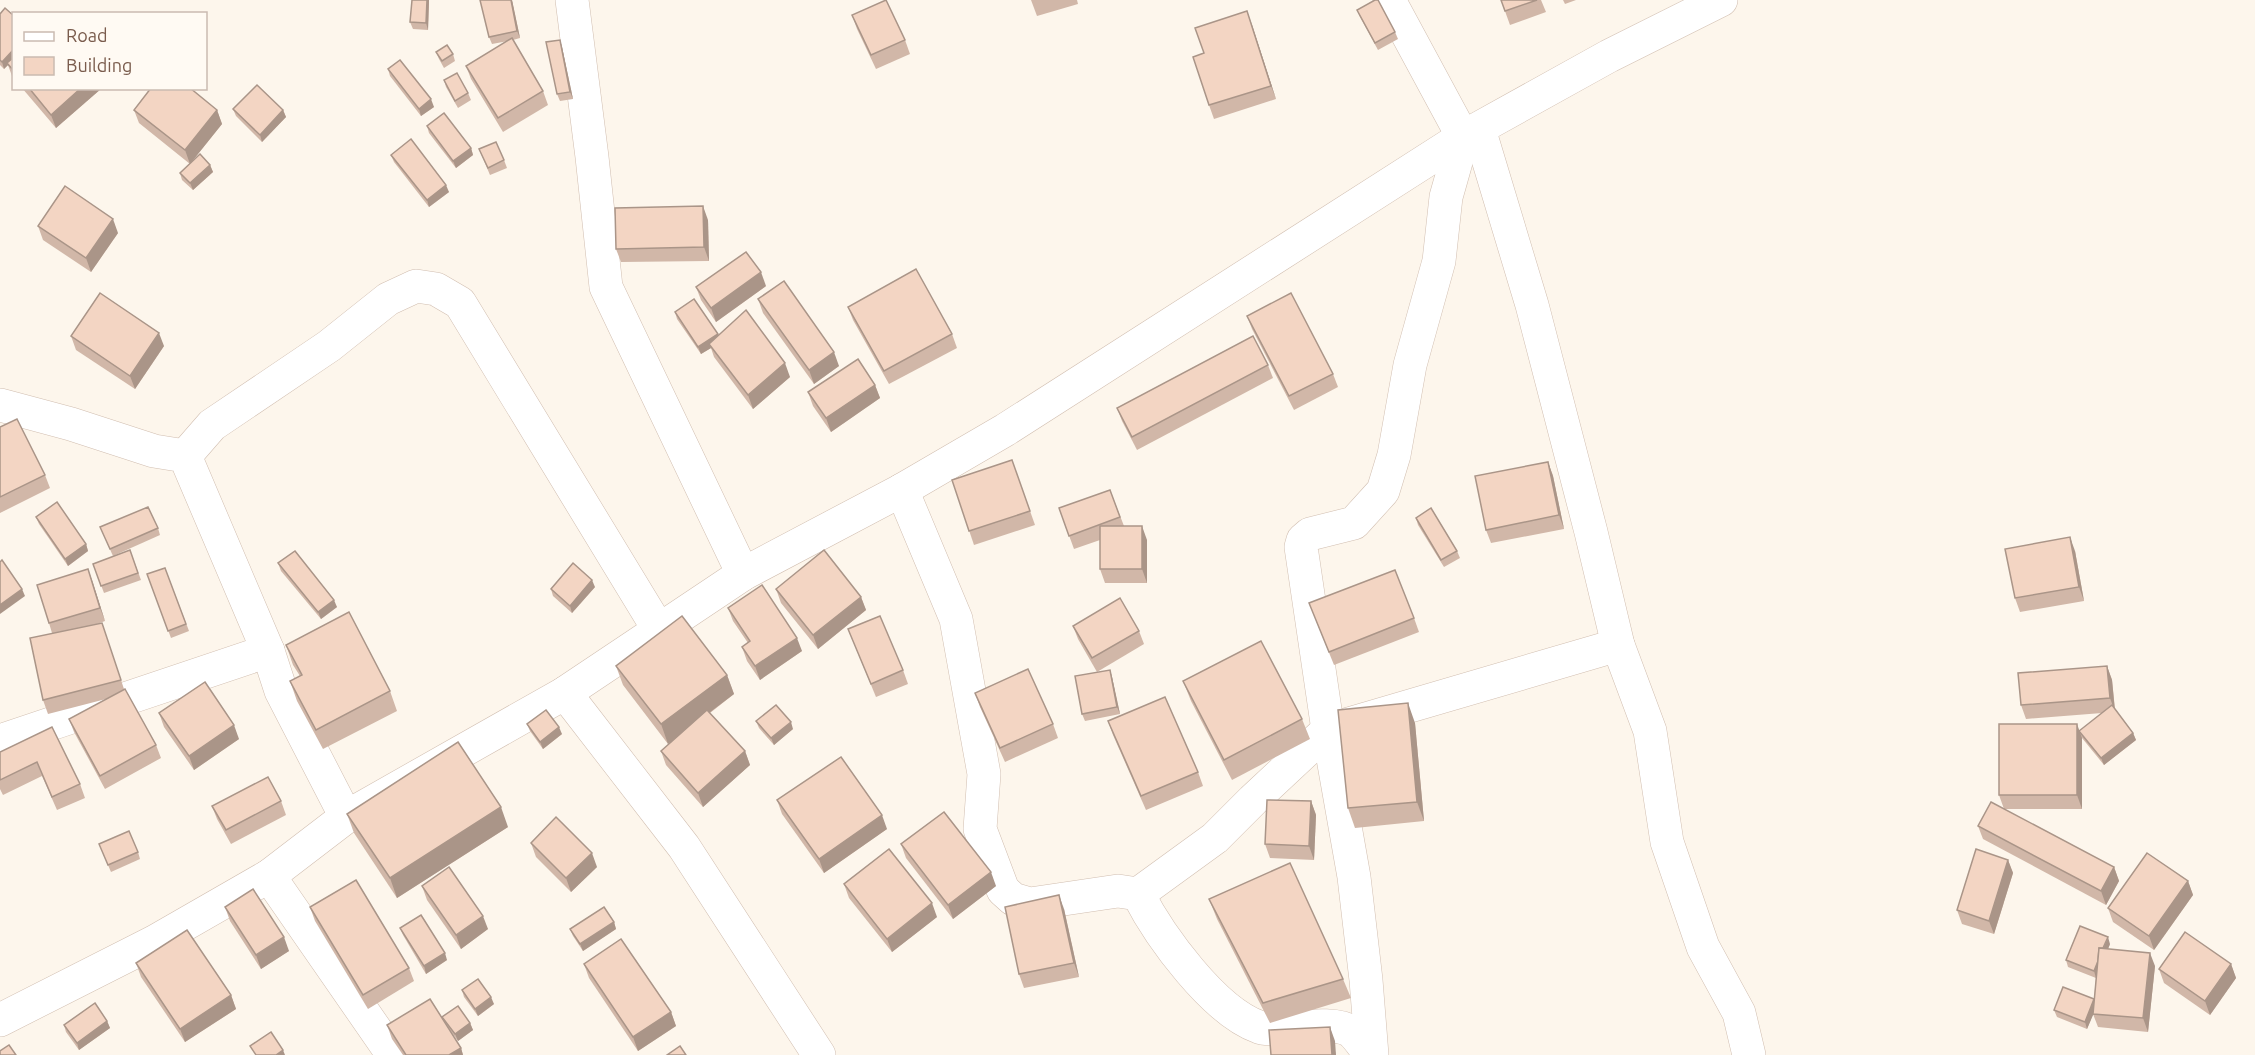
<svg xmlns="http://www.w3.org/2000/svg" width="2255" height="1055" viewBox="0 0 2255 1055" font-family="Ubuntu,sans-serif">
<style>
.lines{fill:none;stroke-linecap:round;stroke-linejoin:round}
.minor-casing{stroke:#d1beb0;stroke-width:34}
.minor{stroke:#fff;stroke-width:33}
.wall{fill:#d1b7a8}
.shaded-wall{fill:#aa9588}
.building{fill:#f3d5c3;stroke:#aa9588;stroke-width:1.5}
</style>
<rect width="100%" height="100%" fill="#fdf6ec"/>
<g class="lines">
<defs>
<g id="minor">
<polyline points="572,0 592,157 606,287 743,574"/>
<polyline points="1479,129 1532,305 1591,532 1618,645 1650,731 1667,842 1703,947 1739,1013 1749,1055"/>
<polyline points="0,405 71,424 154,451 185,456 268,651 281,691 346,817"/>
<polyline points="185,456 212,425 329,346 388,299 416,286 436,289 460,303 659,630"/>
<path d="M902,490L956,619L984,774L980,829L1003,890L1013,899L1030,904L1118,891L1138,894C1160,937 1214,1011 1259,1027C1266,1030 1275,1028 1282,1028C1300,1027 1340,1021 1353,1033C1360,1040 1365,1048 1370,1055"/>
<polyline points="565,693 684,847 819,1055"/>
<polyline points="0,741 268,651"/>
<polyline points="269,876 393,1055"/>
<polyline points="1138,894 1215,838 1253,800 1328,730 1618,645"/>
<polyline points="0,1020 154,942 269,876 346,817 565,693 743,574 902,490 1005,430 1463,137 1609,56 1721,0"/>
<polyline points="1372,1055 1366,980 1354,877 1328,730 1301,547 1303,540 1310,534 1354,523 1383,491 1394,455 1410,365 1439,261 1446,197 1463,137 1389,0"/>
</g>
</defs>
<use href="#minor" class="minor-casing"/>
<use href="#minor" class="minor"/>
</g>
<g class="wall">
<polygon points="512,0 520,38 513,40 543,91 548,105 503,132 471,79 466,66 508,41 492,44 489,37"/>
<polygon points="1031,0 1077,0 1078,4 1037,16"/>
<polygon points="1501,0 1541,0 1546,12 1510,25"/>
<polygon points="1563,0 1576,0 1565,4"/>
<polygon points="429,1 428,30 413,29 410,22"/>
<polygon points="1357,10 1395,32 1398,39 1378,50 1360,17"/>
<polygon points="0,14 14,16 14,79 12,76 8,65 4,69 0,65"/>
<polygon points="852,15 905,40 910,54 876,69 857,29"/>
<polygon points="1252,25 1276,99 1214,119 1209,105 1204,53"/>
<polygon points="560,40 562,47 573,99 560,101 557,94"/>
<polygon points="436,52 453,54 455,61 444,68 439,59"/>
<polygon points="388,69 434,107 421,116 390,76"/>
<polygon points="444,80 468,93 471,100 458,108 446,87"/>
<polygon points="22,88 102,88 56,128"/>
<polygon points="233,109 283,110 286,117 262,142 236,116"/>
<polygon points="134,110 217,110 222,124 193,160 210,165 213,172 193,190 182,180 180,173 190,164 139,123"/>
<polygon points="427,126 471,148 473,155 456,168 429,133"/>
<polygon points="479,149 504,160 507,168 490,175"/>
<polygon points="391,155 449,192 429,207 394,162"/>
<polygon points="708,220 709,261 621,262 616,249"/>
<polygon points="38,226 118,233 91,272 43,240"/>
<polygon points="766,286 716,322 701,300 696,287"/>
<polygon points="758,299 839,366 814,384 763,313"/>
<polygon points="848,307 952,334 957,348 889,384 853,320"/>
<polygon points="675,312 718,335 790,377 753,409 714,357 711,348 701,354 677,319"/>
<polygon points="1247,316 1333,374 1338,387 1294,410 1252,329"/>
<polygon points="71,336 164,346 135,389 76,350"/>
<polygon points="1268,365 1273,378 1137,450 1122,421 1117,408"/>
<polygon points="875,385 880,398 831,432 813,406 808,392"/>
<polygon points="0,427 45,475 50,488 0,513"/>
<polygon points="1012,460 1035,525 974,545 952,480"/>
<polygon points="1548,462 1553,476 1564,529 1491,543 1486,530"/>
<polygon points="1110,490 1124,526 1147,540 1147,583 1105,583 1100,569 1100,540 1074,549 1059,508"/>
<polygon points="36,517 86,544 88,551 68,566 39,524"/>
<polygon points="1416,518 1457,551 1460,558 1444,567 1418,525"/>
<polygon points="100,527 158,528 160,535 113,556"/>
<polygon points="130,550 141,580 104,593 93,564"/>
<polygon points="2075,551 2084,601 2020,612 2015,598"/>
<polygon points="278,563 337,607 321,619 281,571"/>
<polygon points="165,568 189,631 171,638 147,574"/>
<polygon points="88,569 105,621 97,624 102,623 124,689 156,745 161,758 105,789 74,732 69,719 106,699 48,714 43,700 52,633 49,623"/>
<polygon points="595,587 572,613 553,596 551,589"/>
<polygon points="776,589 861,597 866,610 818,649 781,603"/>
<polygon points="1309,603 1414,618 1419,632 1334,665"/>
<polygon points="728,608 802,651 760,680 747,661 742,647 748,643 733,621"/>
<polygon points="1073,626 1139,631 1144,644 1097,672 1078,639"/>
<polygon points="848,629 903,670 908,684 876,697"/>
<polygon points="286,645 390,691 397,711 323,749 297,701 290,681 300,676 293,665"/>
<polygon points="616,666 727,675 734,694 710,713 745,751 750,765 703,807 666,765 661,751 674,740 668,744 623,685"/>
<polygon points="2107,666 2112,680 2115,709 2133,733 2136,740 2104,765 2082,738 2082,809 2004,809 1999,795 2102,713 2026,719 2021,705"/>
<polygon points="1110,670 1112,677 1120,714 1085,721 1082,714"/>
<polygon points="1183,681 1302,719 1310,739 1232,780 1191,701"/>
<polygon points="975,693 1053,724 1058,738 1005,762 980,707"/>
<polygon points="159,713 239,739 194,770 164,727"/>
<polygon points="756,721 793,729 774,745 759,728"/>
<polygon points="1108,721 1198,772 1203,786 1146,810 1113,735"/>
<polygon points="1415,723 1424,821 1355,828 1348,808"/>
<polygon points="527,724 562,734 543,749 530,731"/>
<polygon points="52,727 80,784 85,798 57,810 42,776 3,795 0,789 0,752"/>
<polygon points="777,800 887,829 824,873 782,814"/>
<polygon points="281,801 286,815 231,844 217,819 212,806"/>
<polygon points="1311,801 1316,815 1314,860 1270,858 1265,844"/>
<polygon points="347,814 508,827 397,898 354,833"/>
<polygon points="1978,826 2114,867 2119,881 2106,905 1983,839"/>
<polygon points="531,843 597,867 571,892 536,857"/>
<polygon points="901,844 996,886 953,919 906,858"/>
<polygon points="102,851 138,852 140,859 111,872"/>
<polygon points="2008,860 2013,873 1994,934 1962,924 1957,910"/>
<polygon points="2188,881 2193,895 2154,950 2113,922 2108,908"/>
<polygon points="844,884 937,917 892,952 849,898"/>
<polygon points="422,886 488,929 461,949 427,900"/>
<polygon points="1209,899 1343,979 1351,998 1270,1023 1217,919"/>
<polygon points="225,907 289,951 261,969 230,921"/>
<polygon points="310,907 409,968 414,981 368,1009 315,921"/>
<polygon points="1064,909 1079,977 1024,988 1019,974"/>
<polygon points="614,922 616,929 583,951 573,936 570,929"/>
<polygon points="400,928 447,960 426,974 403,935"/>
<polygon points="2110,944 2108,949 2155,966 2148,1032 2098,1027 2093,1014 2087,1029 2057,1017 2054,1010 2094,999 2096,978 2068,967 2066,960"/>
<polygon points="136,963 231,995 236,1009 185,1042 141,977"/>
<polygon points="584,964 671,1012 676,1026 638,1051 589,978"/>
<polygon points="2231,964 2236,978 2210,1015 2164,983 2159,969"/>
<polygon points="462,990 494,1004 478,1016 464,997"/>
<polygon points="442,1017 470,1023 473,1030 458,1041 449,1029 461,1048 463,1055 403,1055 392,1039 387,1025 444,1022"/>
<polygon points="107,1021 110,1028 79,1050 66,1032 64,1025"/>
</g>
<g class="shaded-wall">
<polygon points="427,0 429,0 429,1 428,30 426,23"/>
<polygon points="511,0 512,0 520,38 517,31"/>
<polygon points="1247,11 1252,25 1276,99 1271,86"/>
<polygon points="560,40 562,47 573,99 570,92"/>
<polygon points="14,49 14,59 7,63 8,65 4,69 2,62"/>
<polygon points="81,88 102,88 56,128 51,115"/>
<polygon points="431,99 434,107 421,116 419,109"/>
<polygon points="217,110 222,124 190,164 185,150"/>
<polygon points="283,110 286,117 262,142 260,135"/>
<polygon points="471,148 473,155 456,168 453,161"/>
<polygon points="210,165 213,172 193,190 190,183"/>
<polygon points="446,185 449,192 429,207 427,200"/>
<polygon points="703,206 708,220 709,261 704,247"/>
<polygon points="113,219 118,233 91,272 86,258"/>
<polygon points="761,272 766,286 716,322 711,308"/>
<polygon points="159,333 164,346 135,389 130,376"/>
<polygon points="718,334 720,342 709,344 711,348 701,354 698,347"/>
<polygon points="834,352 839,366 814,384 809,370"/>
<polygon points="785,363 790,377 753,409 748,395"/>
<polygon points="875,385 880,398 831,432 826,418"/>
<polygon points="1548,462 1553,476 1564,529 1559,515"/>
<polygon points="1142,526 1147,540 1147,583 1142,569"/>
<polygon points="2070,537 2075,551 2084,601 2079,587"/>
<polygon points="86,544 88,551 68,566 65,559"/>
<polygon points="88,569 93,583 105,621 100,608"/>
<polygon points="592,580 595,587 572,613 570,606"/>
<polygon points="22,589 25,596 0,614 0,605"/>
<polygon points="861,597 866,610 818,649 813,635"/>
<polygon points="334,600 337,607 321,619 318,612"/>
<polygon points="797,638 802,651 760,680 755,666"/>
<polygon points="2107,666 2112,680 2115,712 2110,698"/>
<polygon points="1110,670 1112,677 1120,714 1117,707"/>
<polygon points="727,675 734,694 668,744 661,724"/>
<polygon points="1408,703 1415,723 1424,821 1417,802"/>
<polygon points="791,722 793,729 774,745 771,738"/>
<polygon points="2077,724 2082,738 2082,809 2077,795"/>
<polygon points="234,725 239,739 194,770 189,756"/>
<polygon points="559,727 562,734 543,749 540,742"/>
<polygon points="2133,733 2136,740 2104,765 2101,758"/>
<polygon points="745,751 750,765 703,807 698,793"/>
<polygon points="1311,801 1316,815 1314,860 1309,846"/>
<polygon points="501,807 508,827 397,898 390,878"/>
<polygon points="882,815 887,829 824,873 819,859"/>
<polygon points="592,853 597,867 571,892 566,878"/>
<polygon points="2008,860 2013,873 1994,934 1989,921"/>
<polygon points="2114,867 2119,881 2106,905 2101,891"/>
<polygon points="991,872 996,886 953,919 948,905"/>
<polygon points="2188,881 2193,895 2154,950 2149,936"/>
<polygon points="1059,895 1064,909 1079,977 1074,963"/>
<polygon points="932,903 937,917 892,952 887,939"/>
<polygon points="483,916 488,929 461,949 456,935"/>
<polygon points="614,922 616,929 583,951 580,944"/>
<polygon points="284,937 289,951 261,969 256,955"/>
<polygon points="2108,937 2110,944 2096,978 2094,971"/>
<polygon points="445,953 447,960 426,974 424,966"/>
<polygon points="2150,953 2155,966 2148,1032 2143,1018"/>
<polygon points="2231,964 2236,978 2210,1015 2205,1001"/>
<polygon points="231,995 236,1009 185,1042 180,1029"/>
<polygon points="491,997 494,1004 478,1016 475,1009"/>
<polygon points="2094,999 2097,1006 2087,1029 2085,1022"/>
<polygon points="671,1012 676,1026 638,1051 633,1037"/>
<polygon points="107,1021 110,1028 79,1050 77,1043"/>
<polygon points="470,1023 473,1030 458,1041 455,1034"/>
<polygon points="1330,1027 1335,1041 1336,1055 1332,1055"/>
<polygon points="461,1048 463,1055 449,1055"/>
<polygon points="283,1050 285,1055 276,1055"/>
</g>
<g class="building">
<polygon points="412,0 427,0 426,23 410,22"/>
<polygon points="480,0 511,0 517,31 489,37"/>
<polygon points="886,0 905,40 871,55 852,15"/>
<polygon points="1375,0 1378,0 1395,32 1375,43 1357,10"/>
<polygon points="1501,0 1537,0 1505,11"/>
<polygon points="5,8 14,16 14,49 2,62 0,60 0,14"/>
<polygon points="1247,11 1271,86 1209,105 1193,57 1204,53 1195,28"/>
<polygon points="512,38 543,91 498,118 466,66"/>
<polygon points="560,40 570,92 557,94 546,42"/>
<polygon points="447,45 453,54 442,61 436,52"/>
<polygon points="14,57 14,71 7,63"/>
<polygon points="400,60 431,99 419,109 388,69"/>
<polygon points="457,73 468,93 455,101 444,80"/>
<polygon points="257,85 283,110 260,135 233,109"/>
<polygon points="29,88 81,88 51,115"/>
<polygon points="151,88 190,88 217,110 185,150 134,110"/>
<polygon points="444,113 471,148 453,161 427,126"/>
<polygon points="411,139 446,185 427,200 391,155"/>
<polygon points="496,142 504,160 488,168 479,149"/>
<polygon points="200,154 210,165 190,183 180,173"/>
<polygon points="65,186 113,219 86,258 38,226"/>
<polygon points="703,206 704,247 616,249 615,208"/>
<polygon points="746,252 761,272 711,308 696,287"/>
<polygon points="916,269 952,334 884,371 848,307"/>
<polygon points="784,281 834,352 809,370 758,299"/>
<polygon points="100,293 159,333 130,376 71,336"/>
<polygon points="1291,293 1333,374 1289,396 1247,316"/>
<polygon points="694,299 718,334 698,347 675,312"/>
<polygon points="746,310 785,363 748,395 709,344"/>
<polygon points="1253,336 1268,365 1132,437 1117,408"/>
<polygon points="858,359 875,385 826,418 808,392"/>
<polygon points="17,419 45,475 0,497 0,427"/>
<polygon points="1012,460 1030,511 969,531 952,480"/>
<polygon points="1548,462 1559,515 1486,530 1475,476"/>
<polygon points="1110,490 1120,517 1069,536 1059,508"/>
<polygon points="57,502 86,544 65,559 36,517"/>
<polygon points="148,507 158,528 110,549 100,527"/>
<polygon points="1431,508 1457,551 1441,560 1416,518"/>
<rect x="1100" y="526" width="42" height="43"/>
<polygon points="2070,537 2079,587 2015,598 2005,549"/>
<polygon points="130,550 138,573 101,586 93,564"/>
<polygon points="824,550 861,597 813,635 776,589"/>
<polygon points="295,551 334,600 318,612 278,563"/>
<polygon points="2,560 22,589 0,605 0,562"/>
<polygon points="573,563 592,580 570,606 551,589"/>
<polygon points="165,568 186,624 168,631 147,574"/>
<polygon points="88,569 100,608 49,623 37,585"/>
<polygon points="1395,570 1414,618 1329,652 1309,603"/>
<polygon points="762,585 797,638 755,666 742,647 750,641 728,608"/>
<polygon points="1120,598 1139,631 1092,658 1073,626"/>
<polygon points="349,612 390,691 316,730 290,681 302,675 286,645"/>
<polygon points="682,616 727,675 661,724 616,666"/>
<polygon points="880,616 903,670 871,684 848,629"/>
<polygon points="102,623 121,680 43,700 30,638"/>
<polygon points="1261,641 1302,719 1224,760 1183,681"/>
<polygon points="2107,666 2110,698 2021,705 2018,673"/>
<polygon points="1028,669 1053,724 1000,748 975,693"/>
<polygon points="1110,670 1117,707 1082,714 1075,676"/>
<polygon points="205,682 234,725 189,756 159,713"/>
<polygon points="125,689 156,745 100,776 69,719"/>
<polygon points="1165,697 1198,772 1141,796 1108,721"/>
<polygon points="1408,703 1417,802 1348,808 1338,710"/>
<polygon points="776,705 791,722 771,738 756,721"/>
<polygon points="2112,705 2133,733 2101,758 2079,731"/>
<polygon points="546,710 559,727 540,742 527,724"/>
<polygon points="707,710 745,751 698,793 661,751"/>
<rect x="1999" y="724" width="78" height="71"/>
<polygon points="52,727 80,784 52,797 37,762 0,780 0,752"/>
<polygon points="458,742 501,807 390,878 347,814"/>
<polygon points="841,757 882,815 819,859 777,800"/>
<polygon points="268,777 281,801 226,830 212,806"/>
<polygon points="1267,800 1311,801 1309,846 1265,844"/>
<polygon points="1991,802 2114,867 2101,891 1978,826"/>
<polygon points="944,812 991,872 948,905 901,844"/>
<polygon points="556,817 592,853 566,878 531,843"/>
<polygon points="129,831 138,852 108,865 99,844"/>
<polygon points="889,849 932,903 887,939 844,884"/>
<polygon points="1976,849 2008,860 1989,921 1957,910"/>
<polygon points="2147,853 2188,881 2149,936 2108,908"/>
<polygon points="1290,863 1343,979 1263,1003 1209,899"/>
<polygon points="449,867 483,916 456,935 422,886"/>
<polygon points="356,880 409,968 363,995 310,907"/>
<polygon points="253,889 284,937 256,955 225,907"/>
<polygon points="1059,895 1074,963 1019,974 1005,907"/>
<polygon points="604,907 614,922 580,944 570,929"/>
<polygon points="421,915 445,953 424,966 400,928"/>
<polygon points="2080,926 2108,937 2103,948 2099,948 2098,961 2094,971 2066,960"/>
<polygon points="187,930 231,995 180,1029 136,963"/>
<polygon points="2185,932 2231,964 2205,1001 2159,969"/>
<polygon points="621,939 671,1012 633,1037 584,964"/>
<polygon points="2099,948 2150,953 2143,1018 2093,1014"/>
<polygon points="478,979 491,997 475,1009 462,990"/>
<polygon points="2063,987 2094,999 2085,1022 2054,1010"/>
<polygon points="430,999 461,1048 449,1055 406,1055 387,1025"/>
<polygon points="95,1003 107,1021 77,1043 64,1025"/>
<polygon points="458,1006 470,1023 455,1034 442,1017"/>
<polygon points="1330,1027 1332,1055 1271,1055 1269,1030"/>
<polygon points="271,1032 283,1050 276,1055 256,1055 250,1046"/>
<polygon points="9,1045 16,1055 0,1055 0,1051"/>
<polygon points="680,1046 686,1055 667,1055"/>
</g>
<rect x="12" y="12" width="195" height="78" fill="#fffaf3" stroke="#cabbb1" stroke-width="1.5"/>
<rect x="24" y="32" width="30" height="9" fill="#ffffff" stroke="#cabbb1" stroke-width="1.5"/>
<text x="66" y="42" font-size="18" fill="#7a5c4d">Road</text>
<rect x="24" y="57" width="30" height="18" fill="#f3d5c3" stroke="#cabbb1" stroke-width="1.5"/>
<text x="66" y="72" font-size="18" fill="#7a5c4d">Building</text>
</svg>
